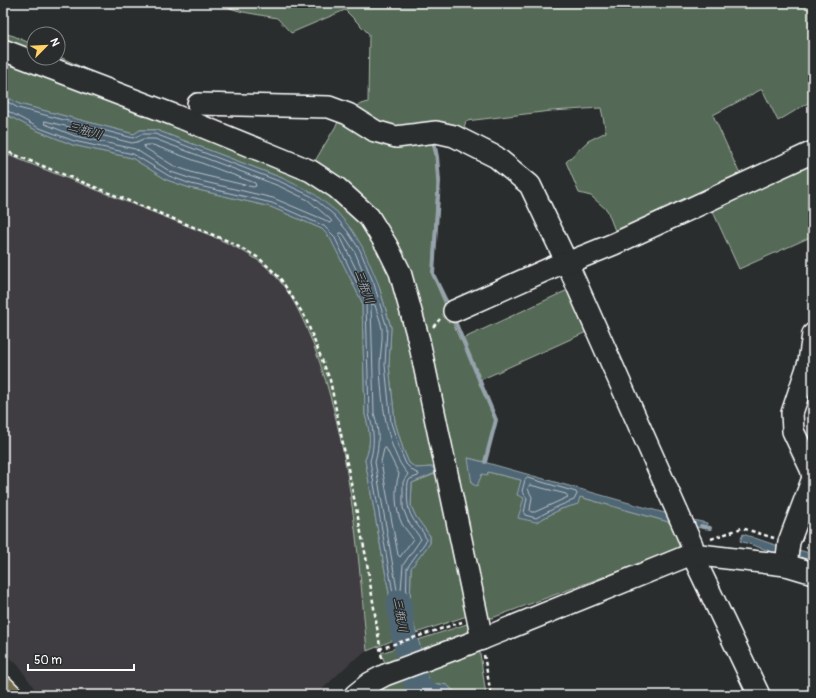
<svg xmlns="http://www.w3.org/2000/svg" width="816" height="698" viewBox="0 0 816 698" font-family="Pangolin,'Klee One',sans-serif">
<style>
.built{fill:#3f3d42}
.green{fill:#556b57;stroke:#aab5ab}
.water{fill:#506674;stroke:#96a3ac}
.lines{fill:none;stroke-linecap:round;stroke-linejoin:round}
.shore{stroke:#b9c2c7;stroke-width:1}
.stream{stroke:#96a3ac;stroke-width:4}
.river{stroke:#506674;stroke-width:25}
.minor-casing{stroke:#fff;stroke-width:24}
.highway-casing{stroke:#fff;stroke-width:25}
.path{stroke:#fff;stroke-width:2.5;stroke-dasharray:4 3;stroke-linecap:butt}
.minor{stroke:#2a2d2e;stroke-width:21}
.highway{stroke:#736c4b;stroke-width:22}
.labels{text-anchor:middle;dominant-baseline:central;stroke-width:3;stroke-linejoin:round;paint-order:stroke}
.water-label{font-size:12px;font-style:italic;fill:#b0bac0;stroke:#2a2d2e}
</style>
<rect width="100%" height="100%" fill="#2a2d2e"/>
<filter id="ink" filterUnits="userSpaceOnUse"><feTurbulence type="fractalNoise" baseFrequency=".025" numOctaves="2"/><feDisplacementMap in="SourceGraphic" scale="8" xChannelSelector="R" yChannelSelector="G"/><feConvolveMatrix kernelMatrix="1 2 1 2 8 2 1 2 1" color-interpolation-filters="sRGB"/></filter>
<g filter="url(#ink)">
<polygon class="built" points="3,153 209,234 231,245 257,259 268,268 279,280 294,301 305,323 321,366 332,402 347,476 358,551 367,651 352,661 316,695 39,695 18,665 3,651"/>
<g class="green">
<polygon points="213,3 813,3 813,100 778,121 762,89 713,115 743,181 617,236 607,210 591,196 579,193 566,162 588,141 606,132 601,108 551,111 466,121 462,135 402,133 347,109 368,102 369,34 345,10 291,33 277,18 243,12"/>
<polygon points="3,33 14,36 34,45 34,58 58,58 58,56 318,179 368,222 388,257 473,614 416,633 410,609 411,568 430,543 430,536 416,517 411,506 412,483 435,474 433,467 416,468 409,463 403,449 395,422 389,365 391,327 378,283 282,178 156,130 140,130 134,134 19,104 3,95"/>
<path d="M3,113L36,130L73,145L132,158L167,180L190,188L271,207L322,229L330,237L362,302L365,415C370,430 372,445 365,460L389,593L394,640L367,651C358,549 350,440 313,344C301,313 285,278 256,259C225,239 189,227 155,213C104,193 54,173 3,153Z"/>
<polygon points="340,119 430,135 435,155 437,185 432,274 460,340 574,287 593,329 478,381 495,420 484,462 468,458 482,474 488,472 521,480 524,497 536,522 561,509 577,504 580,497 676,524 679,549 492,618 481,617 401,262 312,166"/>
<polygon points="813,155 813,236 739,269 709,203"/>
<polygon points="476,621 478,631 422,653 418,640"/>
<polygon points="479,646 486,695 458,695 447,685 431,683 423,668"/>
<polygon points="396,648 399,662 387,666 385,663 381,653"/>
<polygon points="403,675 408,695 385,695 383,688"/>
</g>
<g class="water">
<path d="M3,95L19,104L134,134L140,130H156L282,178L313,193L337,212L352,230L363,248L378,283L391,328L389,365L395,422L403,449L409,463L416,468L433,467L435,473L412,483L411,506L416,517L430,536V543L411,568L410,609L416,633L394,640L389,593L365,460C372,445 370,430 365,415L362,302L330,238L322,229L271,207L190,188L167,180L132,158L73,145L36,130L3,113Z"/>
<polygon points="468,458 484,462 679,517 676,524 580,497 578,504 561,509 536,522 518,518 524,498 517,495 521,480 488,472 487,475 482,474 477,486 472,484"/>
<polygon points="688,519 707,523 706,529 691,526"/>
<polygon points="743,534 784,548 782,555 740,541"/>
<polygon points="795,549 813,554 813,563 793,558"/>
<polygon points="418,640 422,653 399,662 396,648"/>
<polygon points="423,668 431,683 447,685 458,695 408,695 403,675"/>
</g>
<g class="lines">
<g class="shore">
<path d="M3,99L18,108L133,138L142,134H155L281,182L311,196L334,215L348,232L360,250L374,284L387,328L385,365L391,423L400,450L406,464L413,471L419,474L418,476L410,479L408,482C407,494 406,508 413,519C417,526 426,533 426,541L407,568L406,609L410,631L399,634L397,633L393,593L370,461C375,445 374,430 369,414L366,302L334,236L324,226L272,203L191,184L169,176L133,154L74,141L37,127L6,110H3"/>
<polygon points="45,121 132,143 137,142 143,139 155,139 279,186 308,200 330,219 332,222 329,223 325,220 273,198 192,179 171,172 135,149 75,136 45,124"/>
<polygon points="146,145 153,145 255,183 256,186 253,187 194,173 174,166 145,148 144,146"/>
<polygon points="340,233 342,233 344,235 355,252 369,286 371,291 370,293 367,292 340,236"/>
<path d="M372,304L375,305C377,313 381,321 382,329C383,341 380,353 380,365C381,397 386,450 408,474L403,482V508L408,521L421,539L403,565L401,590L400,592L397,590L375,462C380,445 379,430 374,413L371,306Z"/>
<path d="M386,448L399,474C394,489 395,509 402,524C405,529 410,534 413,539L400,557L398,555L381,462L384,449Z"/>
<polygon points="528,478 576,492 577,494 574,500 559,506 536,518 525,515 524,513 527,498 522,491 525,480"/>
<polygon points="530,485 566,494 568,497 535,512 531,512 530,510 532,497 528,489"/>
<polyline points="417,695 414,682 418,679 427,691 444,695"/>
</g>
<g class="stream">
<polyline points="433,137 437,157 439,181 433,274 449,307"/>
<polyline points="454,319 496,420 485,462"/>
<polyline points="701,526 710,528"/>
</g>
<polyline class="river" points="399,602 403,633 417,685 430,695"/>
<defs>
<g id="minor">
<polyline points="3,50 174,115 311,171 337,188 369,217 387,246 400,272 419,341 482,639"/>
<polyline points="198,104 329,107 348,114 375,131 396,137 436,132 454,136 496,157 530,185 567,263 692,545 692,554 759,695"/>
<polyline points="454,311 562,263 567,263 614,244 813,152"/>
<polyline points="813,334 809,362 792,413 793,431 811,469 813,478"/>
<polyline points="786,565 789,542 813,478"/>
<polyline points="355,695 370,683 385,675 482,639 692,554 786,565 813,573"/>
</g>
<polyline id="highway" points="3,687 11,695"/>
</defs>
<use href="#minor" class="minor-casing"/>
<use href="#highway" class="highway-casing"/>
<g class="path">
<polyline points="3,150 228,241 259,258 280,278 305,317 330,380 366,557 382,659"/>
<polyline points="433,327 440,319"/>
<polyline points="711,539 742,528 774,538"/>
<polyline points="806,547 813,549"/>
<polyline points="379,649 462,622"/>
<polyline points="484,655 491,695"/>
</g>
<use href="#minor" class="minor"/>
<use href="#highway" class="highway"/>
</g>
</g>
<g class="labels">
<g class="water-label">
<text transform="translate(85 131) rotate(16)">三瓶川</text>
<text transform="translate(364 287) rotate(70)">三瓶川</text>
<text transform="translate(400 615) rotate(80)">三瓶川</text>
</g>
</g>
<rect width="816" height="698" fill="none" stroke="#2a2d2e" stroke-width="16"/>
<rect x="8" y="8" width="800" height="682" fill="none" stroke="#fff" stroke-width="1.5" filter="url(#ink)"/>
<g transform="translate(46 46) rotate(66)"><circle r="19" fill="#2a2d2e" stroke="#7f8182"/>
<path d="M0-3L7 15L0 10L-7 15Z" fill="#ffd166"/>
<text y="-6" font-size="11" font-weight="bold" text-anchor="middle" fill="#ffffff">N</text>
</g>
<path d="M28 664v6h106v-6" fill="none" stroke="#ffffff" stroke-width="2"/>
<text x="34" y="664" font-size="12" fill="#ffffff" stroke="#2a2d2e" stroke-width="3" paint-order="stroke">50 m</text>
</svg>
